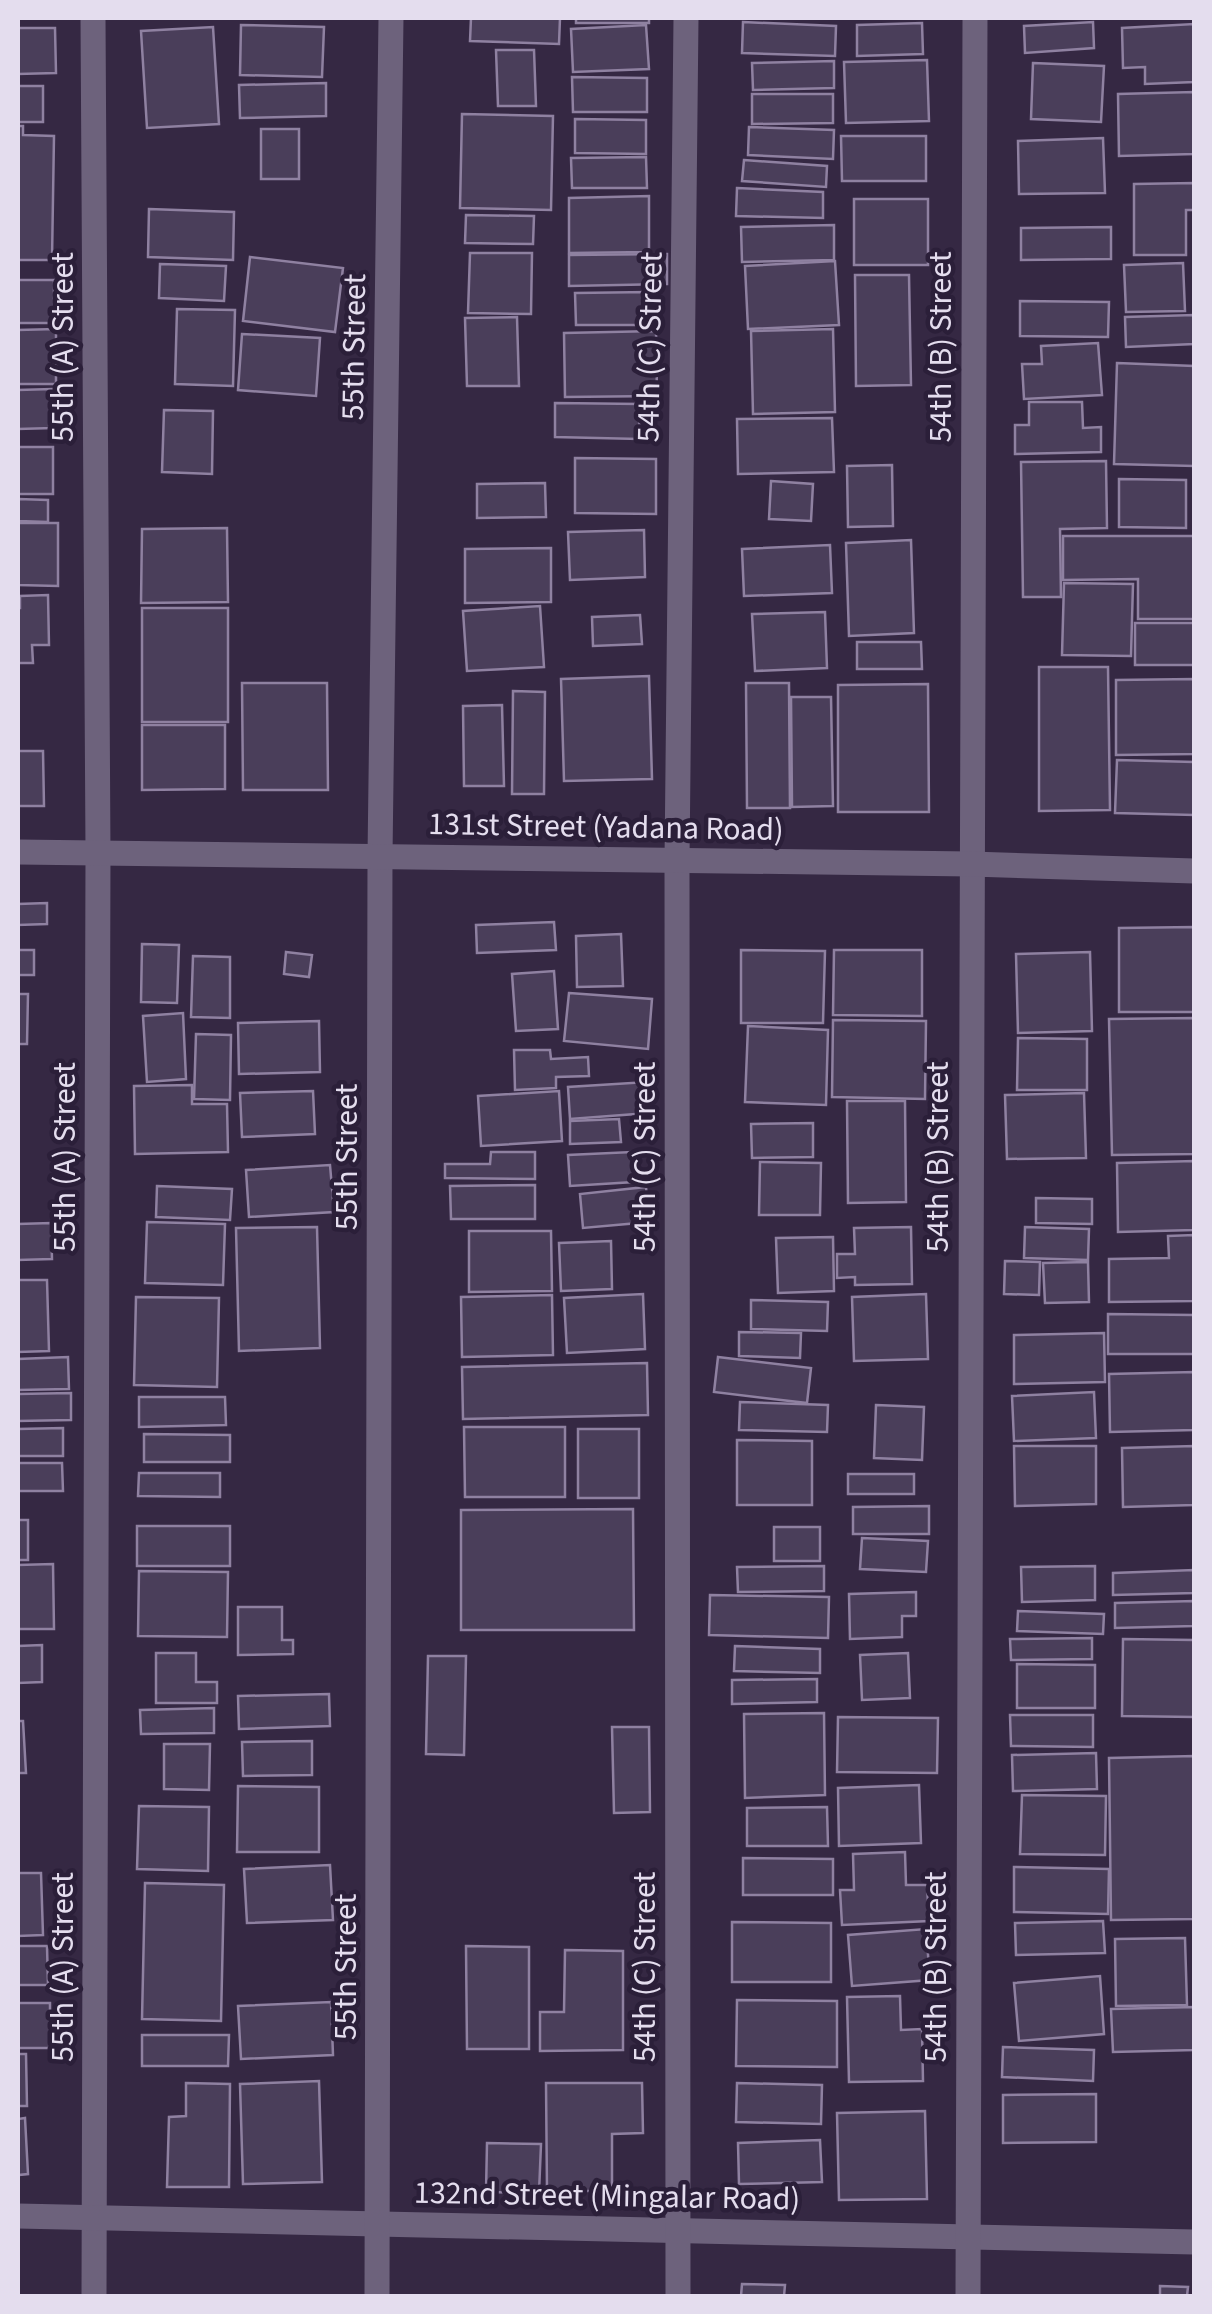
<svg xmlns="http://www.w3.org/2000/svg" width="1212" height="2314" viewBox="0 0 1212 2314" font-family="'Source Sans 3',sans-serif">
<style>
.building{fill:#4a3e5a;stroke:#8f81a1;stroke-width:2.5}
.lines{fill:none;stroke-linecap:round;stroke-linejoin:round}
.minor{stroke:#6d627c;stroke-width:25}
.tertiary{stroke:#6d627c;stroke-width:25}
.labels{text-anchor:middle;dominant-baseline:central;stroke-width:9;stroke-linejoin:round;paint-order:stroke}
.street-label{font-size:32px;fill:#e4ddee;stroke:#2b1f39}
</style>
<rect width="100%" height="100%" fill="#352843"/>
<g class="building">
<polygon points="471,18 560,18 559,44 470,41"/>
<rect x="576" y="18" width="73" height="5"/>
<polygon points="743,22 836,26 835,56 742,53"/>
<polygon points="1093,22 1094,48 1025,53 1024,26"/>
<polygon points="922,23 923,54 857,56 857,25"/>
<polygon points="1194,24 1194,82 1145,84 1145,67 1123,68 1122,28"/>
<polygon points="241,25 324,27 322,77 240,75"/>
<polygon points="646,25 649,69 573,72 571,29"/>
<polygon points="213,27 219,124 147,128 141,31"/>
<polygon points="18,28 55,28 56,73 18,74"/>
<polygon points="496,50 534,50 536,106 498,106"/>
<polygon points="927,60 929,121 846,123 844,62"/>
<polygon points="834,61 834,88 753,90 752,63"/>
<polygon points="1033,63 1104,66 1101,122 1031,119"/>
<polygon points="572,77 647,78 647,112 573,112"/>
<polygon points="326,83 326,116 240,118 239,85"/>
<rect x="18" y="86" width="25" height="36"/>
<polygon points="1194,92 1194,154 1119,156 1118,94"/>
<polygon points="752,94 833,94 833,123 752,124"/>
<polygon points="462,114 553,116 551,210 460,208"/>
<polygon points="575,119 646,120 646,154 575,153"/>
<polygon points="18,126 23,126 23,135 54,136 52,260 18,260"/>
<polygon points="749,127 834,130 833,159 748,155"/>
<rect x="261" y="129" width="38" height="50"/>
<polygon points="841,136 926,136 926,181 842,181"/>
<polygon points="1103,138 1105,193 1019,194 1018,141"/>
<polygon points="646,157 647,188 572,188 571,158"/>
<polygon points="744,160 827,166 826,187 742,181"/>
<polygon points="1194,183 1194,210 1186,210 1186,255 1134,255 1134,184"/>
<polygon points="737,188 823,192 823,218 736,216"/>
<polygon points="649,196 649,252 569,253 569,198"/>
<rect x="854" y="199" width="74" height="66"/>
<polygon points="149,209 234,212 233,260 148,257"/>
<polygon points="466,215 534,216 533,244 465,243"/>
<polygon points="834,225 834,260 742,262 741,227"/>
<polygon points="1111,227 1111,259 1021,260 1021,228"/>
<polygon points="470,253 532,253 531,314 468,313"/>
<polygon points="667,254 667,284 569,286 569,255"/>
<polygon points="250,257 343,268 335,332 243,321"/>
<polygon points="835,261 839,325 748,329 745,266"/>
<polygon points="1183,263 1185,311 1126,312 1124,265"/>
<polygon points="160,264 226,266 224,301 159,298"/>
<polygon points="855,275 909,275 911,385 856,386"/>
<rect x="18" y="280" width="36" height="43"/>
<polygon points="649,292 650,325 576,325 575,293"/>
<polygon points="1020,301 1109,302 1108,337 1020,336"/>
<polygon points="177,309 235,310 233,386 175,384"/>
<polygon points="1194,315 1194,344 1126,347 1125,317"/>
<polygon points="517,317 519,386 467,386 465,318"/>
<polygon points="56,329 56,384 18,384 18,330"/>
<polygon points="833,329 835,412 753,414 751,331"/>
<polygon points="656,331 657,396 565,397 564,333"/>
<polygon points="242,334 320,338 316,396 238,390"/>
<polygon points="1098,343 1102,395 1024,399 1022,364 1042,364 1041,346"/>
<polygon points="1117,363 1194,366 1194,466 1114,464"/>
<polygon points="52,389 53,428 18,429 18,390"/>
<polygon points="1029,402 1082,402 1083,428 1101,427 1101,452 1015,454 1015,425 1029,425"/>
<polygon points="555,403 640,404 639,439 555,437"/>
<polygon points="164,410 213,411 212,474 162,472"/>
<polygon points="832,418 834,472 738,474 737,419"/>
<rect x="18" y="447" width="35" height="47"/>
<polygon points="575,458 656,459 656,514 575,513"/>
<polygon points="1106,461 1107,528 1060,529 1061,597 1023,597 1021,462"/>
<polygon points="892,465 893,526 848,527 847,466"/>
<polygon points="1119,479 1186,480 1186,528 1119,527"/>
<polygon points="771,481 813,484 811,521 769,519"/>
<polygon points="545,483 546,517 477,518 477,484"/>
<polygon points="18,499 48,500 48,522 18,521"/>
<polygon points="18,523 58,523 58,586 18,585"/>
<polygon points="227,528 228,602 141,603 142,529"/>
<polygon points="644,530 645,577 570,580 568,532"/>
<polygon points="1063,536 1194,536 1194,619 1138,619 1138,579 1063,580"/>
<polygon points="911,540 914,633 849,636 846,543"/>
<polygon points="830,545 832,593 744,596 742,549"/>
<polygon points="551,548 551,602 465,603 465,549"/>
<polygon points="1064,583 1133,584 1131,656 1062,655"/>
<polygon points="48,595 49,645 32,645 33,663 18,663 18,608 20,608 20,596"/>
<polygon points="540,606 544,667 467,671 463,611"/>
<rect x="142" y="608" width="86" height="114"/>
<polygon points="825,612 827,668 755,671 752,614"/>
<polygon points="640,615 642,644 593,646 592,617"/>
<rect x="1135" y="623" width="59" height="42"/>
<polygon points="857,642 921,642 922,669 857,669"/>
<polygon points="1039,667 1108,667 1110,810 1039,811"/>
<polygon points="649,676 652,779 564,781 561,679"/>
<polygon points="1194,679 1194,754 1116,755 1116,680"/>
<polygon points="242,683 327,683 328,790 243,790"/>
<polygon points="746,683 789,683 790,808 747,808"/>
<polygon points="928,684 929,812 838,812 838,685"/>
<polygon points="513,691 545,692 544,794 512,794"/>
<polygon points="791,697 831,697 833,806 792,807"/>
<polygon points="502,705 504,786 464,786 463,706"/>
<polygon points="142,725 225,725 225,789 142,790"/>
<polygon points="18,751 43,751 44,806 18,806"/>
<polygon points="1117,760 1194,762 1194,815 1115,813"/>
<polygon points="47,903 47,924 18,925 18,904"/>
<polygon points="554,922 556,950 477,953 476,925"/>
<polygon points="1194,927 1194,1012 1119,1012 1119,928"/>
<polygon points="621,934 623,986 577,987 576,936"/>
<polygon points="142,944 179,945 177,1003 141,1002"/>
<rect x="18" y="950" width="16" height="25"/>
<polygon points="741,950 825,951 823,1023 741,1023"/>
<polygon points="834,950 922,950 922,1016 833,1015"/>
<polygon points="286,952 312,955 309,977 284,974"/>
<polygon points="1090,952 1092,1031 1018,1033 1016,954"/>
<polygon points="193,956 230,957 230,1018 191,1017"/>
<polygon points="554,971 558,1029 516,1031 512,974"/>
<polygon points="569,993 652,999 648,1049 564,1041"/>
<polygon points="18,994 28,994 27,1044 18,1044"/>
<polygon points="183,1013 186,1079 147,1082 143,1016"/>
<polygon points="1194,1018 1194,1154 1112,1155 1109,1019"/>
<polygon points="833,1020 926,1021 925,1099 832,1097"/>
<polygon points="319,1021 320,1072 239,1074 238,1023"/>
<polygon points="748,1026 828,1030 826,1105 745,1102"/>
<polygon points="196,1034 231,1035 230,1100 194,1099"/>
<polygon points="1018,1038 1087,1039 1087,1090 1017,1090"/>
<polygon points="514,1050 550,1050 551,1059 588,1057 589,1076 556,1077 556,1088 515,1090"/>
<polygon points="647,1082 649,1113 570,1119 568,1087"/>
<polygon points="192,1085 192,1104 227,1104 228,1152 135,1154 134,1086"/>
<polygon points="313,1091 315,1134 242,1137 240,1093"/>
<polygon points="559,1091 562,1141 481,1146 478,1096"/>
<polygon points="1084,1093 1086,1158 1007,1159 1005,1095"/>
<polygon points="847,1101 905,1101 906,1202 848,1203"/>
<polygon points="619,1119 621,1142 570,1144 570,1121"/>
<polygon points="813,1123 813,1157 752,1158 751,1124"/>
<polygon points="491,1152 535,1152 535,1179 445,1178 445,1164 490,1164"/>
<polygon points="632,1152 634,1182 570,1186 568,1155"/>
<polygon points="1194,1161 1194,1230 1118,1232 1117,1163"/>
<polygon points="760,1162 821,1163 820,1215 759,1215"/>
<polygon points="330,1165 334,1212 249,1217 246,1170"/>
<polygon points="535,1185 535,1219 451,1219 450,1186"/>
<polygon points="157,1186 232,1189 230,1220 156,1217"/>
<polygon points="646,1187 649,1222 583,1228 580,1194"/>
<polygon points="1036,1198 1092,1199 1092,1224 1036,1223"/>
<polygon points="147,1222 225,1224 223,1285 145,1283"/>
<polygon points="51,1223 52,1259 18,1260 18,1224"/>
<polygon points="317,1227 320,1348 239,1351 236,1228"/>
<polygon points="911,1227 912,1284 855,1285 855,1277 837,1278 837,1254 855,1254 854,1228"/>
<polygon points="1025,1227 1089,1229 1088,1260 1024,1258"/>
<polygon points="469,1231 551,1231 552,1291 469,1292"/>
<polygon points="1194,1235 1194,1301 1109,1302 1109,1259 1169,1258 1168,1236"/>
<polygon points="833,1237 834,1291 778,1293 776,1238"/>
<polygon points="611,1241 612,1289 561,1291 559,1243"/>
<polygon points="1005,1261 1040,1262 1039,1295 1004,1294"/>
<polygon points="1088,1262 1089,1302 1045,1303 1043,1263"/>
<polygon points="18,1280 47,1280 49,1351 18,1352"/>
<polygon points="643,1294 645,1349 567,1353 564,1298"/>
<polygon points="926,1294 928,1359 854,1361 852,1297"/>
<polygon points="552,1295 553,1355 462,1357 461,1297"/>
<polygon points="136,1297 219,1298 217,1387 134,1385"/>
<polygon points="751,1300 828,1302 827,1331 751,1329"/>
<polygon points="1108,1314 1194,1315 1194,1354 1108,1354"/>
<polygon points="739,1332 801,1333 800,1358 739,1356"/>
<polygon points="1104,1333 1105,1382 1014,1384 1014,1335"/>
<polygon points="68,1357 69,1389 18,1390 18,1359"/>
<polygon points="718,1357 811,1368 807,1403 714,1392"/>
<polygon points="647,1363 648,1415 463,1419 462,1367"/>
<polygon points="1194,1372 1194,1430 1110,1432 1109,1374"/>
<polygon points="1094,1392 1096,1438 1014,1441 1012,1396"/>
<polygon points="71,1393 71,1420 18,1421 18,1394"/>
<polygon points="139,1397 225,1397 226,1425 139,1427"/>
<polygon points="740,1402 828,1405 827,1432 739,1430"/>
<polygon points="876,1405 924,1407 922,1460 874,1458"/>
<polygon points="464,1427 565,1427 565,1497 465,1497"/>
<polygon points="63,1428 63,1456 18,1456 18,1429"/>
<rect x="578" y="1429" width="61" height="69"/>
<polygon points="144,1434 230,1435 230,1462 144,1462"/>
<polygon points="737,1440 812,1441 812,1505 737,1505"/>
<polygon points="1014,1446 1096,1446 1096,1504 1015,1506"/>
<polygon points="1194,1446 1194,1505 1123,1507 1122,1448"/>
<polygon points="18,1463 62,1463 63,1491 18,1491"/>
<polygon points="139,1473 220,1473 220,1497 138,1496"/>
<rect x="848" y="1474" width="66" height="20"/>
<polygon points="929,1506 929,1534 853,1534 853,1507"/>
<polygon points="633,1509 634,1630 461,1630 461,1510"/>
<rect x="18" y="1520" width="10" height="40"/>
<rect x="137" y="1526" width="93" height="40"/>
<rect x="774" y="1527" width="46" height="34"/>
<polygon points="862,1538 928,1541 926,1572 860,1569"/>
<polygon points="53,1564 54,1629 18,1629 18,1565"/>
<polygon points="824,1566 824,1591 738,1592 737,1567"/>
<polygon points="1095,1566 1095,1600 1022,1602 1021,1567"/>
<polygon points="1194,1570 1194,1593 1113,1595 1113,1573"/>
<polygon points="139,1571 228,1572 227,1637 138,1636"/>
<polygon points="916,1592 916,1616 902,1616 902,1637 850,1639 849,1594"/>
<polygon points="710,1595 829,1597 828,1638 709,1635"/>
<polygon points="1194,1601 1194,1626 1115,1628 1115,1603"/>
<polygon points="238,1607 282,1607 282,1640 293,1640 293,1654 238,1655"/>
<polygon points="1018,1611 1104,1614 1103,1634 1017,1631"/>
<polygon points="1092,1638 1092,1659 1011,1660 1010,1639"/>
<polygon points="1123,1639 1194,1640 1194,1717 1122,1716"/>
<polygon points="42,1645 42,1682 18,1683 18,1646"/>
<polygon points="735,1646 820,1649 820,1673 734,1671"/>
<polygon points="156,1653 196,1653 196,1682 217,1682 217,1703 156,1703"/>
<polygon points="908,1653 910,1698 862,1700 860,1655"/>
<polygon points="428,1656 466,1656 464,1755 426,1754"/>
<polygon points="1017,1664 1095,1665 1095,1708 1017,1708"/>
<polygon points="817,1679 817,1702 732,1704 732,1680"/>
<polygon points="329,1694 330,1726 239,1729 238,1696"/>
<polygon points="214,1708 214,1733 141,1734 140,1710"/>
<polygon points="824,1713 825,1795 745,1798 744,1714"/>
<polygon points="1010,1715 1093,1715 1093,1747 1011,1746"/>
<polygon points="838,1717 938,1718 937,1773 837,1772"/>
<polygon points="18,1721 23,1721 26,1773 18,1773"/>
<polygon points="612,1727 649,1727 650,1812 614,1813"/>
<polygon points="312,1741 312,1775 243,1776 242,1742"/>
<polygon points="164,1744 210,1744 209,1790 164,1789"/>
<polygon points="1096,1753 1097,1789 1013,1791 1012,1755"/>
<polygon points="1194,1756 1194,1919 1111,1920 1109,1758"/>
<polygon points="919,1785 921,1843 839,1846 838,1788"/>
<polygon points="238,1786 319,1787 319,1852 237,1852"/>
<polygon points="1022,1795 1106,1796 1105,1855 1020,1854"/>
<polygon points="139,1806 209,1807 208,1871 137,1869"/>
<polygon points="827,1807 828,1846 747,1846 747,1808"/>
<polygon points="905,1852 906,1885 927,1885 929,1921 842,1925 840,1890 854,1890 853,1854"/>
<polygon points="743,1858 833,1859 833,1895 743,1895"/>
<polygon points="330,1865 333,1920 247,1923 244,1869"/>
<polygon points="1014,1867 1109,1869 1108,1914 1014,1912"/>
<polygon points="18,1873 41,1873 43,1935 18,1936"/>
<polygon points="145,1883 224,1885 221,2021 142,2019"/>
<polygon points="1103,1921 1105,1953 1016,1955 1015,1923"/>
<polygon points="732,1922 831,1923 831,1982 732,1982"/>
<polygon points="926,1929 930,1980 852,1986 848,1935"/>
<polygon points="1185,1938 1187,2005 1116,2006 1115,1939"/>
<polygon points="18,1946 47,1946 48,1985 18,1985"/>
<polygon points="466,1946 529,1947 529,2049 467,2049"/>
<polygon points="565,1950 623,1951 623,2050 540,2051 540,2012 564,2012"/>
<polygon points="1100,1976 1104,2034 1019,2041 1014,1983"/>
<polygon points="900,1996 901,2030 922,2029 923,2081 849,2082 847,1997"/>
<polygon points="737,2000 837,2001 837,2067 736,2066"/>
<polygon points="331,2002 333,2055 241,2059 238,2006"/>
<rect x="18" y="2003" width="32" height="45"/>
<polygon points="1194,2007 1194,2050 1113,2052 1111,2009"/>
<polygon points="142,2035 229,2035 228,2066 142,2066"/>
<polygon points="1003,2047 1094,2050 1093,2081 1002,2077"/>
<polygon points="18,2054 26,2054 27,2106 18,2106"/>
<polygon points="319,2081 322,2182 243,2184 240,2084"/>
<polygon points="186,2083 230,2084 229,2187 167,2187 169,2117 186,2116"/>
<polygon points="546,2083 642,2083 643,2133 612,2134 612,2191 547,2191"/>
<polygon points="737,2083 822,2085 821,2124 736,2122"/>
<polygon points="1096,2094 1096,2142 1003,2143 1003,2095"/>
<polygon points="925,2111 927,2199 839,2200 837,2113"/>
<polygon points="25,2118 28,2174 18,2175 18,2119"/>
<polygon points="820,2140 822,2182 739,2184 738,2143"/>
<polygon points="487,2143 541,2144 539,2193 486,2192"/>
<polygon points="742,2284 785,2285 784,2296 741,2296"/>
<polygon points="1160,2286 1188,2287 1187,2296 1160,2296"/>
</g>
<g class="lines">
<g class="minor">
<polyline points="93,18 98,853 94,2296"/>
<polyline points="18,2216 1194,2242"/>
<polyline points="377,2296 380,856 391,18"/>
<polyline points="678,2296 677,860 686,18"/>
<polyline points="968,2296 975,18"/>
</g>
<polyline class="tertiary" points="18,852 971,864 1194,871"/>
</g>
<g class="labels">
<g class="street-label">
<text transform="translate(63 347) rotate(-90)">55th (A) Street</text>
<text transform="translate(354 347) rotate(-89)">55th Street</text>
<text transform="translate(650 347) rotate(-89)">54th (C) Street</text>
<text transform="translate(941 347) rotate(-90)">54th (B) Street</text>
<text transform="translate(606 827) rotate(1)">131st Street (Yadana Road)</text>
<text transform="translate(65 1157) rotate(-90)">55th (A) Street</text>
<text transform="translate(347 1157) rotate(-90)">55th Street</text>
<text transform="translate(645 1157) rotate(-90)">54th (C) Street</text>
<text transform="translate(938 1157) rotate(-90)">54th (B) Street</text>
<text transform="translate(63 1967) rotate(-90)">55th (A) Street</text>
<text transform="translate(346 1967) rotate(-90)">55th Street</text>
<text transform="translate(645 1967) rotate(-90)">54th (C) Street</text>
<text transform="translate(936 1967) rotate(-90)">54th (B) Street</text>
<text transform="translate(607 2196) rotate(1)">132nd Street (Mingalar Road)</text>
</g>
</g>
<rect width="1212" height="2314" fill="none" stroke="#e4ddee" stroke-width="40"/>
</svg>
